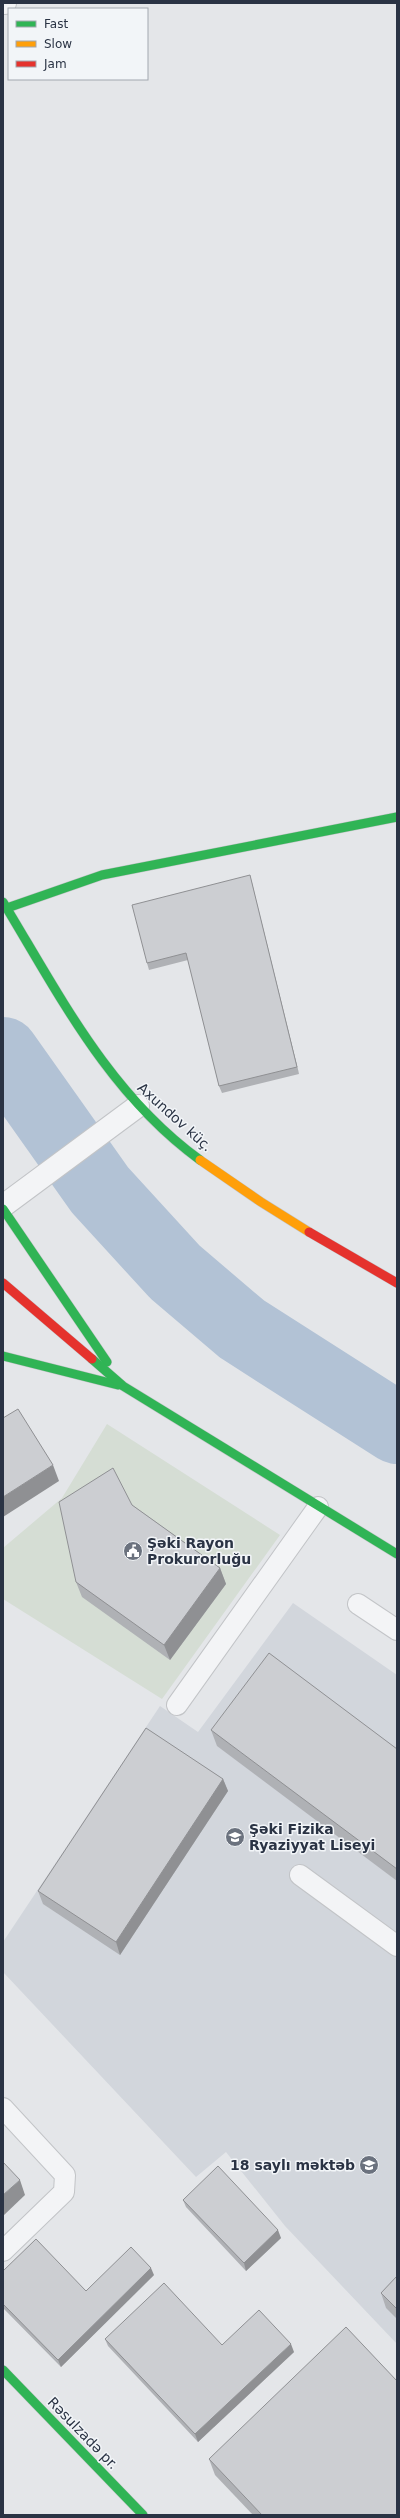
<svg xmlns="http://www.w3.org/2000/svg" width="400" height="2518" viewBox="0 0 400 2518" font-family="'DejaVu Sans',sans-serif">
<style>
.built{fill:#d2d6dc}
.green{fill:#d5ddd4}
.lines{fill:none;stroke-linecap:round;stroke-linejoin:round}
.river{stroke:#b2c2d5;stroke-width:72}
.lane-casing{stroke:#c2c4c7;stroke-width:22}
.street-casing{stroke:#c2c4c7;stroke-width:24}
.fast-casing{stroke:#c2c4c7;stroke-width:10}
.slow-casing{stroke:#c2c4c7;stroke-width:10}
.jam-casing{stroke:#c2c4c7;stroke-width:10}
.lane{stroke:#f3f4f6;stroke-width:20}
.street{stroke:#f3f4f6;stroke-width:22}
.fast{stroke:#30b455;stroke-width:9}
.slow{stroke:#ff9f0a;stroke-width:9}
.jam{stroke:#e5322d;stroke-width:9}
.wall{fill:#afb1b5}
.shaded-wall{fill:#8f9093}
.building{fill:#ccced2;stroke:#8f9093}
.labels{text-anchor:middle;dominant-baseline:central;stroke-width:3;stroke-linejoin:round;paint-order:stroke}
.street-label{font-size:14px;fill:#2a3344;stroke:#f2f5f8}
.poi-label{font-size:14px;font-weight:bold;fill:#2a3344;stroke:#f2f5f8;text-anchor:start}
</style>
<rect width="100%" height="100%" fill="#e4e6e9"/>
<polygon class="built" points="293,1603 397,1675 397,2344 285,2226 226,2152 196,2177 3,1972 3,1942 160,1706 198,1732"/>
<polygon class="green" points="107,1424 280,1535 162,1699 3,1599 3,1548 62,1498"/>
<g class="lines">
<polyline class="river" points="3,1053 100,1190 175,1272 242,1329 397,1428"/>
<defs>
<g id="lane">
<polyline points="358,1604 397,1630"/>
<polyline points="177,1705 318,1507"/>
<polyline points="300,1875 397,1946"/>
<polyline points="3,2108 65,2175 64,2192 3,2251"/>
</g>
<g id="street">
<polyline points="3,3 5,3"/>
<polyline points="3,1206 138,1106"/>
</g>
<g id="fast">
<path d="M3,902C60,996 109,1094 200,1160"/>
<polyline points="7,908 102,875 397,817"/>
<polyline points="3,1209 107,1362"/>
<polyline points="3,1356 118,1385"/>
<polyline points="92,1359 123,1386 397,1554"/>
<polyline points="3,2370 143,2515"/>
</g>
<polyline id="slow" points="200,1160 261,1202 309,1232"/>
<g id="jam">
<polyline points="309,1232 397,1283"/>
<polyline points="3,1283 92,1359"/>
</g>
</defs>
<use href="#lane" class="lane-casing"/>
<use href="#street" class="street-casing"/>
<use href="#fast" class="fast-casing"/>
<use href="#slow" class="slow-casing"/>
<use href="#jam" class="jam-casing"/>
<use href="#lane" class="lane"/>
<use href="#street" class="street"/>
<use href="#fast" class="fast"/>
<use href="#slow" class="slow"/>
<use href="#jam" class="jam"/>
</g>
<g class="wall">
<polygon points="250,875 252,883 299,1074 222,1093 219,1086 188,960 149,970 147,963"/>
<polygon points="132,1505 220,1568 226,1584 170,1660 82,1597 76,1582"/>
<polygon points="211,1730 397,1749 397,1881 217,1746"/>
<polygon points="223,1779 228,1791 120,1955 43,1904 38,1891"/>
<polygon points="183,2200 281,2238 246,2271 186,2207"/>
<polygon points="3,2271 86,2291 154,2275 61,2367 3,2308"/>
<polygon points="397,2276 397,2319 386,2308 381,2293"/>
<polygon points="105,2339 222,2345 294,2352 198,2442 108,2346"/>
<polygon points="209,2459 397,2515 253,2515 215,2475"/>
</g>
<g class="shaded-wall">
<polygon points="250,875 252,883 299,1074 297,1067"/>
<polygon points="53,1465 59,1481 3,1517 3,1497"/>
<polygon points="220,1568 226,1584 170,1660 164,1645"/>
<polygon points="223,1779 228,1791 120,1955 116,1942"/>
<polygon points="20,2180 25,2195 3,2216 3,2195"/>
<polygon points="278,2230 281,2238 246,2271 244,2263"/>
<polygon points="151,2268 154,2275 61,2367 58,2360"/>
<polygon points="291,2344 294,2352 198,2442 195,2434"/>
</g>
<g class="building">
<polygon points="250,875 297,1067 219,1086 186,953 147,963 132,905"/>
<polygon points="18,1409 53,1465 3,1497 3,1418"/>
<polygon points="113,1468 132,1505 220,1568 164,1645 76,1582 59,1502"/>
<polygon points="269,1653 397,1749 397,1869 211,1730"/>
<polygon points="146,1728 223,1779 116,1942 38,1891"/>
<polygon points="3,2162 20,2180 3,2195"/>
<polygon points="218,2166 278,2230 244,2263 183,2200"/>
<polygon points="36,2239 86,2291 131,2247 151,2268 58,2360 3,2304 3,2271"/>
<polygon points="397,2276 397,2309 381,2293"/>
<polygon points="164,2283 222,2345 259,2310 291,2344 195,2434 105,2339"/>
<polygon points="346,2327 397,2381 397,2515 262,2515 209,2459"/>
</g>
<defs>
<symbol id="civic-disc" viewBox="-11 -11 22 22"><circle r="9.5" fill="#6b727e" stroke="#f2f5f8"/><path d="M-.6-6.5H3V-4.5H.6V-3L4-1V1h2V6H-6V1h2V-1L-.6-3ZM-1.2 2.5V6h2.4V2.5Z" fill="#fff"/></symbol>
<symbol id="school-disc" viewBox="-11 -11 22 22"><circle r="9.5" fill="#6b727e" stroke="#f2f5f8"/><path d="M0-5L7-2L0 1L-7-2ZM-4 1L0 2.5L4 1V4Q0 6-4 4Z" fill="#fff"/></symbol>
</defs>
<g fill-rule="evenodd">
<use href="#civic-disc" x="122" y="1540" width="22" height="22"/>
<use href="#school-disc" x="224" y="1826" width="22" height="22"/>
<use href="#school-disc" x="358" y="2154" width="22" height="22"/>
</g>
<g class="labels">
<g class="street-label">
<text transform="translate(175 1117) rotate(42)">Axundov küç.</text>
<text transform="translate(83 2433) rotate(46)">Rəsulzadə pr.</text>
</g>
<g class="poi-label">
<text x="147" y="1543">Şəki Rayon<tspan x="147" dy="16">Prokurorluğu</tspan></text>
<text x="249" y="1829">Şəki Fizika<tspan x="249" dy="16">Ryaziyyat Liseyi</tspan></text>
<text x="355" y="2165" text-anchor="end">18 saylı məktəb</text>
</g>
</g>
<rect width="400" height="2518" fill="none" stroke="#2a3344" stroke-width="8"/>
<rect x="8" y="8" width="140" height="72" fill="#f2f5f8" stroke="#a2a7b0"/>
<rect x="16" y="21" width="20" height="6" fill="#30b455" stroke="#a2a7b0"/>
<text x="44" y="28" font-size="12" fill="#2a3344">Fast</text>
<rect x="16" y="41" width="20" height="6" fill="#ff9f0a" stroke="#a2a7b0"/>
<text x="44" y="48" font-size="12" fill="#2a3344">Slow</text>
<rect x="16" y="61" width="20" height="6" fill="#e5322d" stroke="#a2a7b0"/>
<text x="44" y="68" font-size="12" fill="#2a3344">Jam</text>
</svg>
